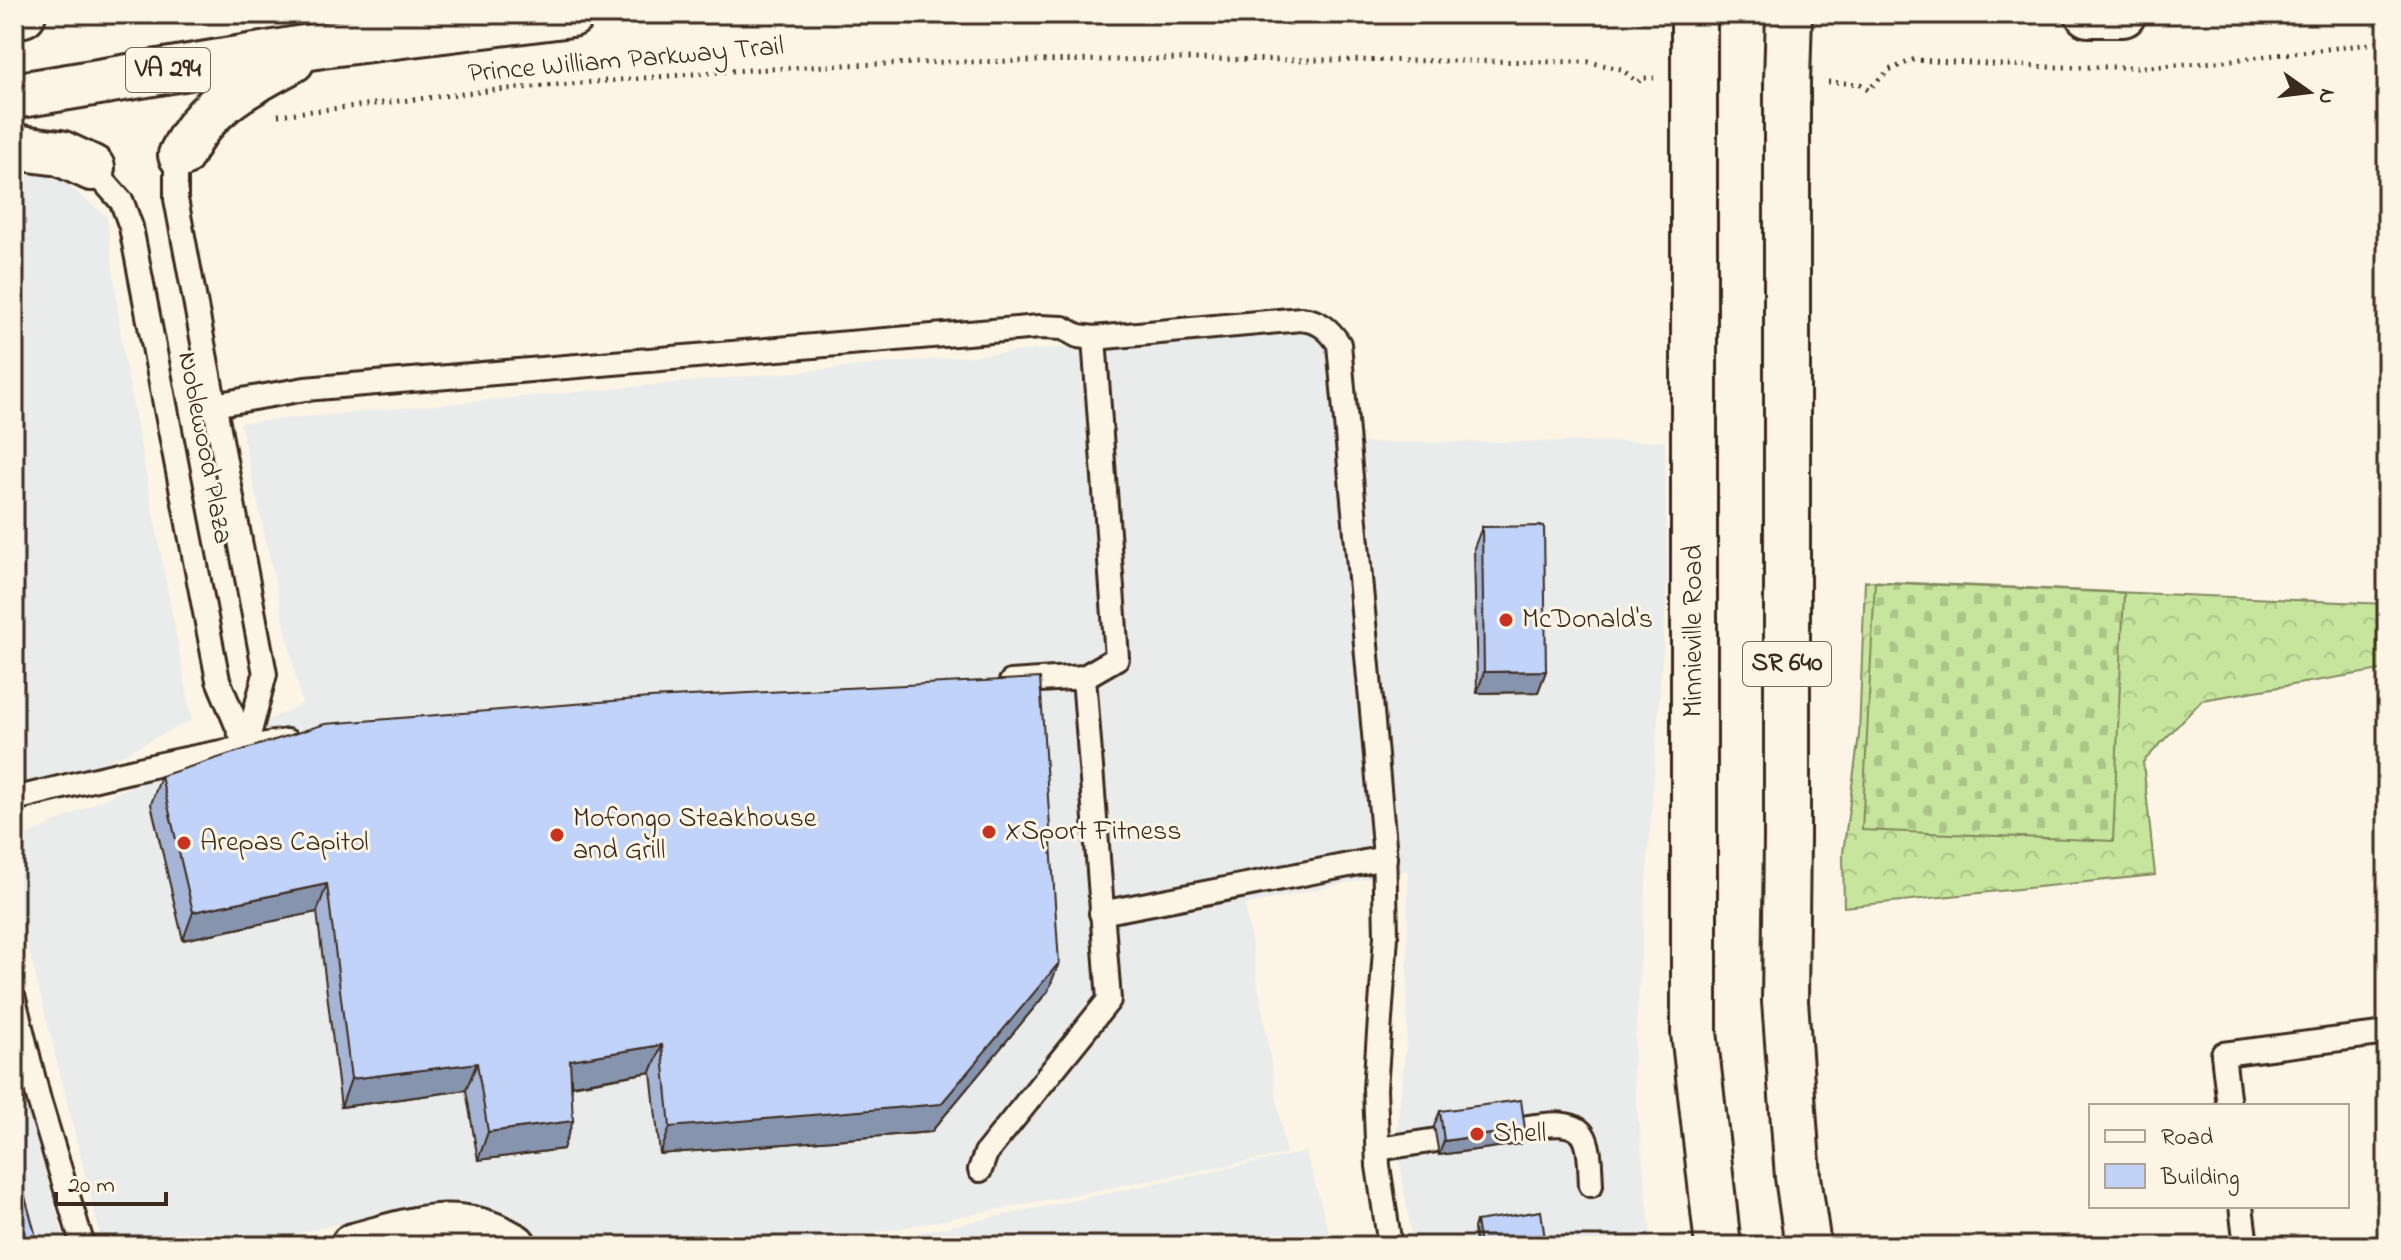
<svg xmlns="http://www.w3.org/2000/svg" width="2401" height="1260" viewBox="0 0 2401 1260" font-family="'Indie Flower',sans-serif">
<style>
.built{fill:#eaebeb}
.forest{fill:url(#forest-crowns);stroke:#81885e;stroke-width:2}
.cemetery{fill:url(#cemetery-stones);stroke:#81885e;stroke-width:2}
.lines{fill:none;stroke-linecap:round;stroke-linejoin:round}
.service-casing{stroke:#3b2a1e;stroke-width:28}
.minor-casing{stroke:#3b2a1e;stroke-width:50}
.primary-casing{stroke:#3b2a1e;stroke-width:50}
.trunk-casing{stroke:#3b2a1e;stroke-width:50}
.path{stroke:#3b2a1e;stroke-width:5;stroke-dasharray:2 6;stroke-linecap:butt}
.service{stroke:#fcf5e5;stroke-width:22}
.minor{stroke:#fcf5e5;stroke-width:44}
.primary{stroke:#fcf5e5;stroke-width:44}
.trunk{stroke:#fcf5e5;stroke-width:44}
.wall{fill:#a6b5d6;stroke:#3b2a1e;stroke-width:2}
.shaded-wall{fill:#8794ae;stroke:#3b2a1e;stroke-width:2}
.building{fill:#c1d3f9;stroke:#3b2a1e;stroke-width:2}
.poi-dot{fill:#c8321e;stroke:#fcf5e5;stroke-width:3}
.labels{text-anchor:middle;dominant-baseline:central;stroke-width:6;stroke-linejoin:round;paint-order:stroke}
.shield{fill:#fcf5e5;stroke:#75675a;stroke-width:2}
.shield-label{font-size:26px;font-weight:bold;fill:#3b2a1e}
.street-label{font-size:28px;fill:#3b2a1e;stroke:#fcf5e5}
.poi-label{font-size:28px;fill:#3b2a1e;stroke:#fcf5e5;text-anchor:start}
</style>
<defs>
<pattern id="forest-crowns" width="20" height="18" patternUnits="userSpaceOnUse" patternTransform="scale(2)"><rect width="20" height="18" fill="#c7e59d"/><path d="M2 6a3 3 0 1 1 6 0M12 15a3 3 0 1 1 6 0" fill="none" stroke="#acc587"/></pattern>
<pattern id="cemetery-stones" width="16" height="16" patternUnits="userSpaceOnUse" patternTransform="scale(2)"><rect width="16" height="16" fill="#c7e59d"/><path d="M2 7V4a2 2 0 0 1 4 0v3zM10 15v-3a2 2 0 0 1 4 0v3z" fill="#acc587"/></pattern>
</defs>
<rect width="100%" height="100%" fill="#fcf5e5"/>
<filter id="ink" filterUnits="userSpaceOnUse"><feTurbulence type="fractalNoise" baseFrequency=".0125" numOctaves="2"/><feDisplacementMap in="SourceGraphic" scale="16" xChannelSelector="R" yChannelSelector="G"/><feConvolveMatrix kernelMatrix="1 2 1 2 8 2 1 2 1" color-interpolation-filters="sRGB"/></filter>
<g filter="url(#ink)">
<g class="built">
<polygon points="48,169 107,217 123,352 192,720 14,808 14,180"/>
<polygon points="1328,323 1338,443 1665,441 1667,590 1633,1071 1652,1246 1413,1246 1396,1137 1407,1037 1408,870 1245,905 1286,1154 807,1246 554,1246 504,1217 383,1214 241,1246 103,1246 14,889 14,842 302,704 240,423"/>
<polygon points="14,1056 66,1246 14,1246"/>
<polygon points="1306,1152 1333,1246 855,1246"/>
</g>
<polygon class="forest" points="1865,581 2387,604 2387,669 2202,700 2143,762 2155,875 1844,907 1843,853 1859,735"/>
<polygon class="cemetery" points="1875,582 2124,593 2113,841 1862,830"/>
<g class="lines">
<defs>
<g id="service">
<polyline points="181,155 176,172 176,199 265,674 246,747"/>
<polyline points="92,168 122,202 131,227 218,680 246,747"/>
<path d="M214,405L305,389L1039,327L1063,328L1078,336L1094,338L1301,319C1320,321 1329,329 1339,344L1384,845L1386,936L1375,1089L1378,1166L1390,1246"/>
<polyline points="1084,677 1117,658 1094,338"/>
<path d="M14,799C104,777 195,754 287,741"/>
<polyline points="1101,913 1385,858"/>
<polyline points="14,999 39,1100 83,1246"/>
<polyline points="2229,1106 2223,1054 2387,1033"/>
<path d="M1517,1129C1537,1126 1578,1115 1586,1141C1591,1154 1590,1171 1591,1185"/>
<polyline points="1378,1149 1437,1140"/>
<polyline points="980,1170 986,1153 1109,1000 1084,677 1011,682"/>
<polyline points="2241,1206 2246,1246"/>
</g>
<path id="minor" d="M353,1246C413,1231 456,1211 514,1246"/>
<g id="primary">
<polyline points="1694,14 1694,1032 1718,1246"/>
<polyline points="1789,14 1787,81 1787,838 1785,1001 1798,1177 1808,1246"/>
</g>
<g id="trunk">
<polyline points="2088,14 2123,14"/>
<polyline points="14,16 23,14"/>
<polyline points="14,96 322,45 572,14"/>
<polyline points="14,147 60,153 92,168"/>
<path d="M181,155C205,105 245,85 292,60"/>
</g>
</defs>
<use href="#service" class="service-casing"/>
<use href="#minor" class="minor-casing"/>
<use href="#primary" class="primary-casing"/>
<use href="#trunk" class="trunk-casing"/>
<g class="path">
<polyline points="1828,82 1860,84 1868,90 1889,70 1913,60 2049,67 2147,67 2216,62 2387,42"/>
<polyline points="278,115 496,90 730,71 846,65 952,62 1184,59 1589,62 1621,69 1638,82 1642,78 1654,78"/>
</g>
<use href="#service" class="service"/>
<use href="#minor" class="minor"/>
<use href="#primary" class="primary"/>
<use href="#trunk" class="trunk"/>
</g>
<g class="wall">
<polygon points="1482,527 1546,671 1538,692 1477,693 1474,548"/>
<polygon points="161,776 1048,991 931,1132 660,1154 651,1072 572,1086 563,1149 478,1160 466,1090 341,1107 317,912 183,940 151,804"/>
<polygon points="1440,1111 1519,1144 1439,1155 1434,1126"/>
<polygon points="1476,1221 1546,1246 1476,1246 1474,1228"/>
</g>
<g class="shaded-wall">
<polygon points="1546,671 1538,692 1477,693 1484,672"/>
<polygon points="327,884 317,912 183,940 193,912"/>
<polygon points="1059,963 1048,991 931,1132 660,1154 670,1127"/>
<polygon points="662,1045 651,1072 560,1087 570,1060"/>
<polygon points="477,1063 466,1090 341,1107 351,1079"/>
<polygon points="573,1121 563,1149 478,1160 488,1132"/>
<polygon points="1525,1129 1519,1144 1439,1155 1444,1141"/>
<polygon points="37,1240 35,1246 15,1246"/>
</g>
<g class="building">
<polygon points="1544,526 1546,671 1484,672 1482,527"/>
<polygon points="1040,678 1059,963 941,1104 670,1127 662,1045 570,1060 573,1121 488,1132 477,1063 351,1079 327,884 193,912 161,776 325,724 650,698"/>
<polygon points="1521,1100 1525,1129 1444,1141 1440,1111"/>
<polygon points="14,1157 37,1240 15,1246 14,1246"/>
<polygon points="1541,1211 1546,1246 1480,1246 1476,1221"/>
</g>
</g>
<g class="poi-dot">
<circle cx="1506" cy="620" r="8"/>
<circle cx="989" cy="832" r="8"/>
<circle cx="557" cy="835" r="8"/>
<circle cx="184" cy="843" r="8"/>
<circle cx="1477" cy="1134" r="8"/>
</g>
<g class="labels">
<g class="shield">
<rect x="126" y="48" width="84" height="44" rx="6"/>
<rect x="1743" y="642" width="88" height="44" rx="6"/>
</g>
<g class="shield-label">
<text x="168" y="70">VA 294</text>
<text x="1787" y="664">SR 640</text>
</g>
<g class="street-label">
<text transform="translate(626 61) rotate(-5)">Prince William Parkway Trail</text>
<text transform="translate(204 448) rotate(79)">Noblewood Plaza</text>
<text transform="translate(1694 631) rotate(-90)">Minnieville Road</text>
</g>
<g class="poi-label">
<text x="1522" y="620">McDonald's</text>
<text x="573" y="819">Mofongo Steakhouse<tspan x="573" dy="32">and Grill</tspan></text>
<text x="1005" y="832">XSport Fitness</text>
<text x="200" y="843">Arepas Capitol</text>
<text x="1493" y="1134">Shell</text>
</g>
</g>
<rect width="2401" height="1260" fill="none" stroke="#fcf5e5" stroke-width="48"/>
<rect x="24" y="24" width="2353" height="1212" fill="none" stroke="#3b2a1e" stroke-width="3" filter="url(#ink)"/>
<rect x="2089" y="1104" width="260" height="104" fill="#fcf5e5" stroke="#afa495" stroke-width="2"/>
<rect x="2105" y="1130" width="40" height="12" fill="#fcf5e5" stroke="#afa495" stroke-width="2"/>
<text x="2161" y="1144" font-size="24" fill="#3b2a1e">Road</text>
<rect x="2105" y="1164" width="40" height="24" fill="#c1d3f9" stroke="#afa495" stroke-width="2"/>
<text x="2161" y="1184" font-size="24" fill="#3b2a1e">Building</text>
<g transform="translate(2309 92) rotate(104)" stroke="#fcf5e5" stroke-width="6" paint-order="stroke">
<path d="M0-6L14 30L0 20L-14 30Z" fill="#3b2a1e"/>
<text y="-12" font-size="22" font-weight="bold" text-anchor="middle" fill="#3b2a1e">N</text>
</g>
<path d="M56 1192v12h110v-12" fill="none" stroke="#3b2a1e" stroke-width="4"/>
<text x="68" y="1192" font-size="24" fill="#3b2a1e" stroke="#fcf5e5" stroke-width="6" paint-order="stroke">20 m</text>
</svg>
